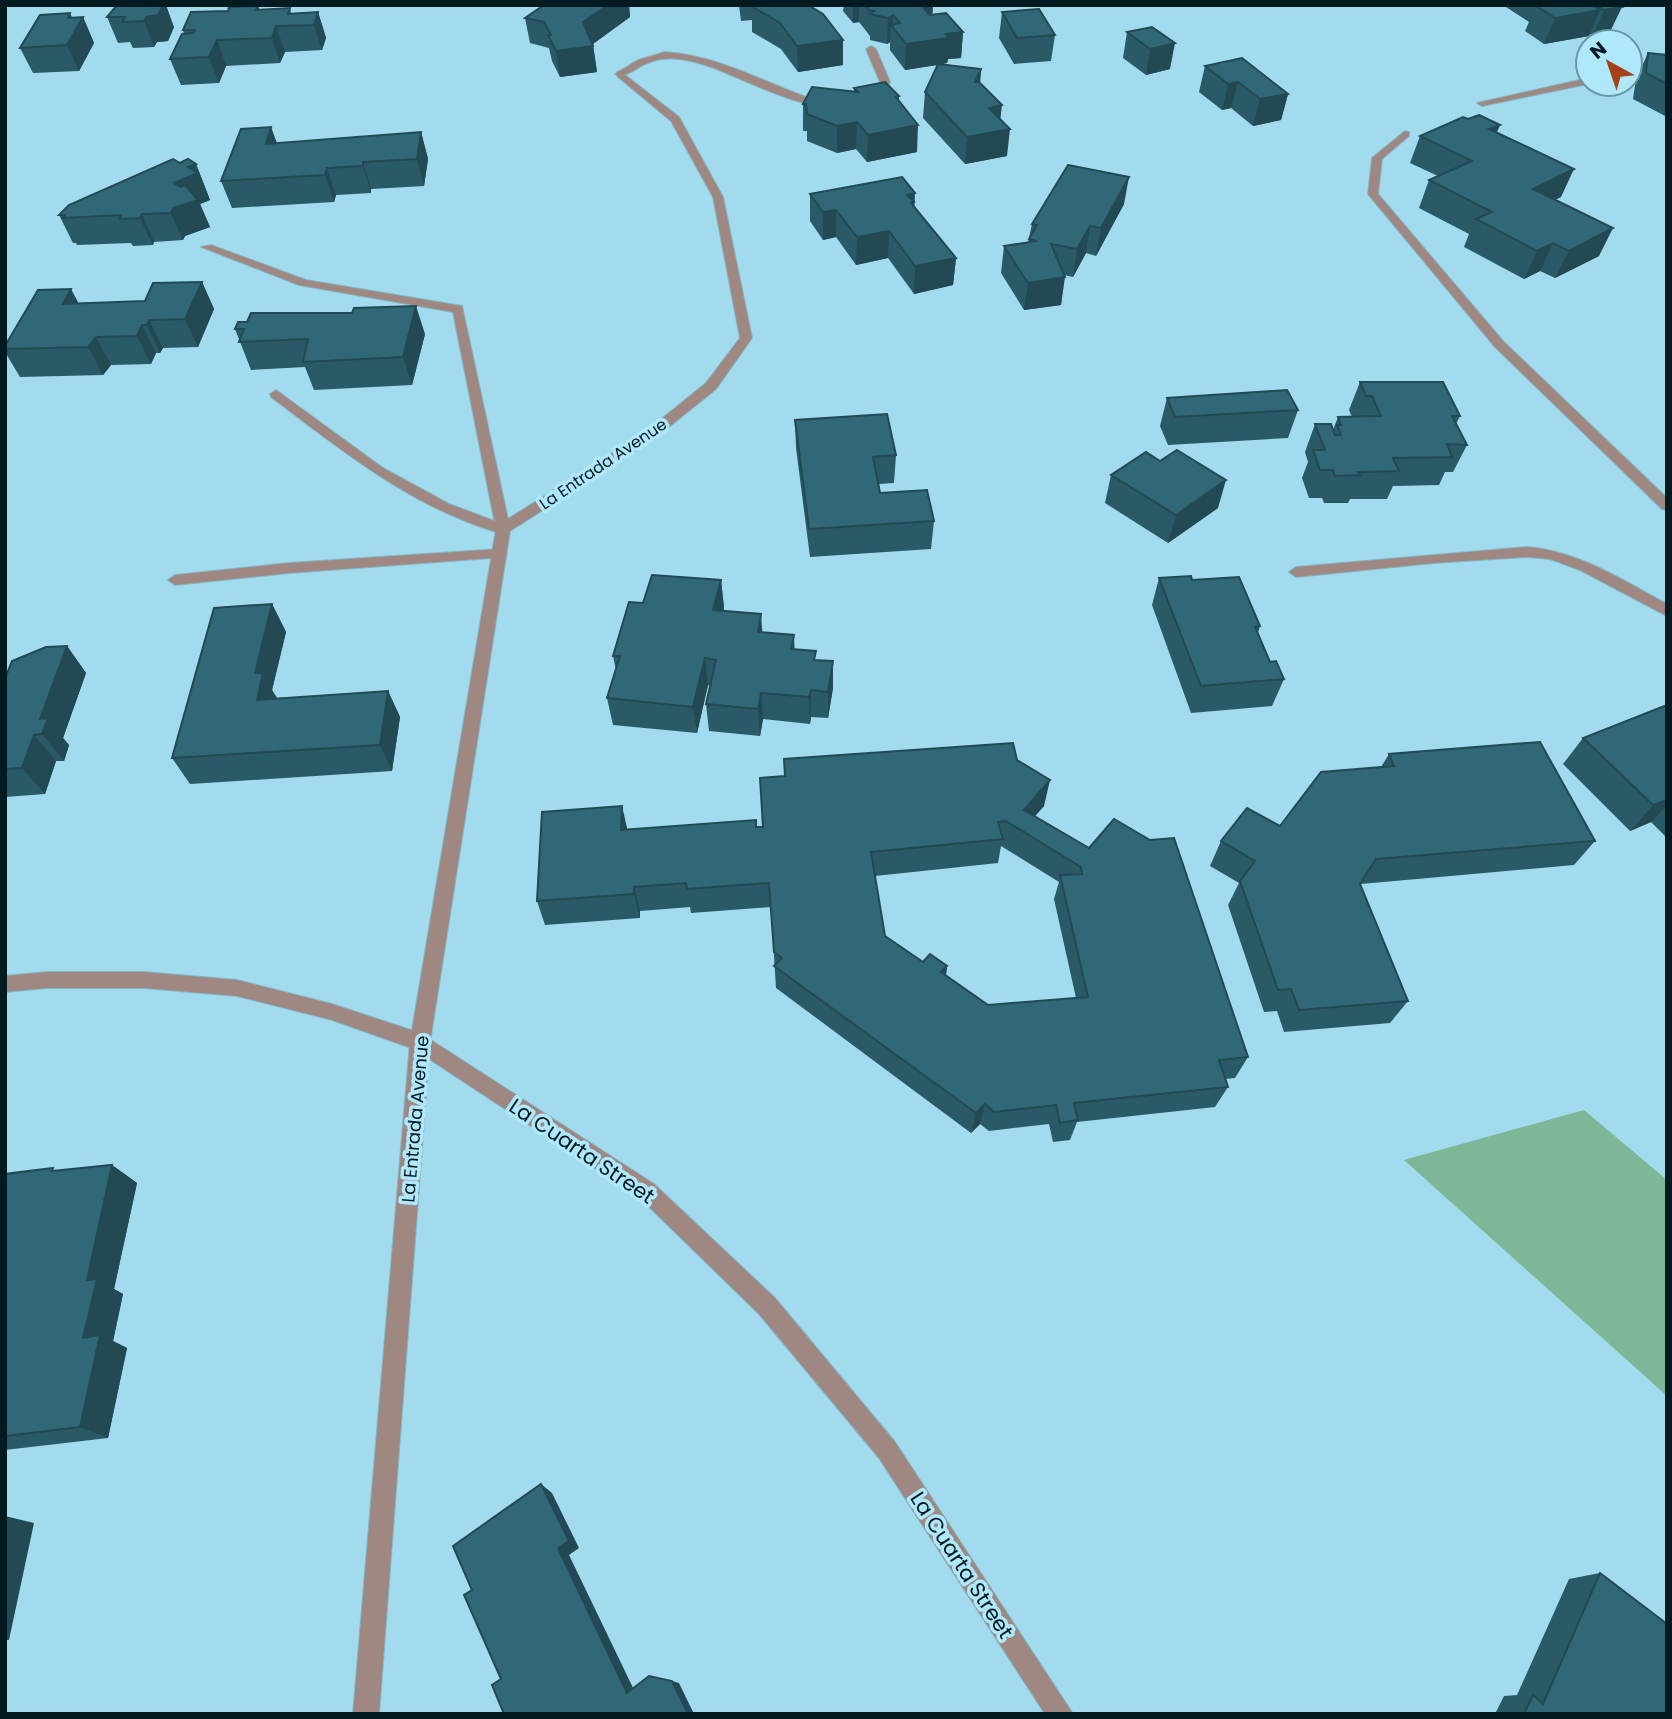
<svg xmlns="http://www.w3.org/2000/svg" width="1672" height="1719" viewBox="0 0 1672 1719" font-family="Poppins,sans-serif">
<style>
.green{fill:#7eb798}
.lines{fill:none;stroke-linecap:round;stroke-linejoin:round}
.service-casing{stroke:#85b8c8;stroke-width:2}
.minor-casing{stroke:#85b8c8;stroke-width:2}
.tertiary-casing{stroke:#85b8c8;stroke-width:2}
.service{fill:#9e8881;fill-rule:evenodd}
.minor{fill:#9e8881;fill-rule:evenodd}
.tertiary{fill:#9e8881;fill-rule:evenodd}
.wall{fill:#2a5967;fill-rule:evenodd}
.shaded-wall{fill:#224954}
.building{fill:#316878;stroke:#224954;stroke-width:2;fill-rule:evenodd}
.labels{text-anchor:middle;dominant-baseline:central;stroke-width:7;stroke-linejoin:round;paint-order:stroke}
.far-street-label{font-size:16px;fill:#031a21;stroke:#afe8fb}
.street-label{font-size:18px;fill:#031a21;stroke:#afe8fb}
.near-street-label{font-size:21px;fill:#031a21;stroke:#afe8fb}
</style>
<rect width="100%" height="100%" fill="#a2dbed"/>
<polygon class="green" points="1584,1110 1667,1180 1667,1396 1404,1160"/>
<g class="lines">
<defs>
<g id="service">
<polygon points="871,46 876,49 890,82 880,100 872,103 867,100 873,96 880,82 866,49"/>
<path d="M665,52C715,55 760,80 806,97C815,101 824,98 832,103C813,116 735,75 711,67C690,60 669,54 648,63C638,66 624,80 615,74L638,60Z"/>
<polygon points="1667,64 1667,70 1630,77 1630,71"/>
<polygon points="1588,78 1588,84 1482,106 1477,103"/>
<polygon points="1405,131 1409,132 1409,136 1382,159 1378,194 1503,341 1667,498 1667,510 1662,509 1495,347 1368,194 1372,158"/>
<path d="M276,390L383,468L449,504L508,526L510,529L503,534C414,509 344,452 271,397L270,394Z"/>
<path d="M1527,547C1579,551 1622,580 1667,604V616L1580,570L1550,559L1527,557L1434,563L1296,577L1289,572L1296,567Z"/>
<polygon points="500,549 505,551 507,554 505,557 289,573 175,585 168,580 175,575 289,563"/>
</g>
<polygon id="minor" points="620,71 679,117 723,197 752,338 716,389 654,439 510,531 430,1042 379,1714 353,1714 410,1042 496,529 453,312 299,285 201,247 211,245 306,280 462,306 508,519 644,433 706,383 740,338 713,197 671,121 617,76 617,72"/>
<polygon id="tertiary" points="47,972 144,972 237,980 332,1004 420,1033 654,1184 775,1298 895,1442 1073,1714 1045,1714 879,1458 759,1314 640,1198 414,1049 332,1020 237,996 144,988 47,988 5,992 5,976"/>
</defs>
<use href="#service" class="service-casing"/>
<use href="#minor" class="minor-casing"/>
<use href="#tertiary" class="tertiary-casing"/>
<use href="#service" class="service"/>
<use href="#minor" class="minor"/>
<use href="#tertiary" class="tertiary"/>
</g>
<g class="wall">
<polygon points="117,5 174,27 168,41 157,42 154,47 133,48 130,42 118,43 107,17"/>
<polygon points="544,5 629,5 630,17 593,44 597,72 560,77 552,61 549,48 530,43 525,18"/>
<polygon points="739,5 808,5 843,65 798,72 781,49 752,32 752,20 741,21"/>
<polygon points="844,5 933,5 932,15 963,32 961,58 948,59 947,63 942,64 981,69 980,83 1000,119 1007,156 965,164 923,118 925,92 938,65 905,70 890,50 890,42 887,44 870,40 870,36 859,22 853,23 843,11"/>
<polygon points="1503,5 1619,5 1610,32 1593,35 1590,34 1589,36 1544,44 1525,31 1529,22"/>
<polygon points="258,6 260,10 290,8 291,13 318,12 326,38 322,50 285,52 280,63 226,66 219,83 181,85 170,59 184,34 183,30 228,11"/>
<polygon points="1002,12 1055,35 1051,61 1014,64 999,38"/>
<polygon points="83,17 94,43 79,71 33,73 20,48 72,18"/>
<polygon points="1152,27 1170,69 1146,75 1123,58 1127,32"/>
<polygon points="1648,53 1667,55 1667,117 1633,99 1636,79"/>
<polygon points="1205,66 1288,94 1281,120 1253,126 1231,108 1222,110 1199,92"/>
<polygon points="854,88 899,96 899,101 917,152 867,162 856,149 837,153 807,141 807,131 803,131 803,104 854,92"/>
<polygon points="421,132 428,159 424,186 371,189 371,193 336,195 334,202 232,208 221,181 277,143"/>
<polygon points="1497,133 1561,197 1554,200 1599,256 1555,278 1540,271 1524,279 1464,247 1469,234 1419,208 1429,180 1438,176 1410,163 1420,136"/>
<polygon points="196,164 210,200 200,204 210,227 185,236 183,240 154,242 153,245 133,246 131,243 77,245 76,243 73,243 59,215"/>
<polygon points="810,194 914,207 956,258 953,285 914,294 888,258 856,265 836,237 823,240 810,221"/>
<polygon points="1124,204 1096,256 1086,253 1073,277 1064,275 1061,305 1024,310 1001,273 1004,246 1028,242 1032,224"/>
<polygon points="202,282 214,309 198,347 163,348 160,353 156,353 151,364 111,365 103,375 20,377 5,352 5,346 79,303 145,301"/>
<polygon points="238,322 425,334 412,385 314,390 305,367 251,370 235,329"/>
<polygon points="1360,382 1460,416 1456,424 1467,445 1453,472 1445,472 1439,485 1393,486 1387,499 1350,499 1348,503 1324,503 1322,498 1309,498 1302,478 1308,462 1305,452 1315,424 1333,430 1338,417 1352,417 1349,410"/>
<polygon points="1167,398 1298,410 1288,438 1168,445 1160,426"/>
<polygon points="795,420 896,455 894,483 879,484 880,493 934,521 931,549 810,557 796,448"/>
<polygon points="1111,475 1218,508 1168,543 1105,503"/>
<polygon points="1159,578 1192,580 1260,626 1258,633 1270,662 1284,679 1272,706 1191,713 1152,605"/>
<polygon points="721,580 724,608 723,611 816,660 833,661 833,688 828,718 811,717 810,724 763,719 760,736 709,731 706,704 710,686 708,685 697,733 613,725 607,698 616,670 613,656 643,603"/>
<polygon points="272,604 286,632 272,690 277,698 388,691 400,717 392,771 190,784 172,758"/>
<polygon points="67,646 86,673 63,738 69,745 64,761 56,761 45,794 5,797 5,679"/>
<polygon points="1667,705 1667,838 1651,822 1630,831 1563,764 1583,738"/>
<polygon points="1389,754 1595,841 1574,865 1361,884 1360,885 1408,1001 1390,1023 1284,1032 1277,1011 1264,1012 1228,905 1239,883 1210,866 1221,841 1280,826 1381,767"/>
<path d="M1017,760L1044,806L1035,816L1089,848L1248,1057L1235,1078L1225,1079L1228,1087L1215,1107L1077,1122L1070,1140L1053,1142L1049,1124L989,1131L980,1124L971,1133L776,988L771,907L691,913L690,907L640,911V918L545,925L537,901L627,829L763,827ZM1001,846L1059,882L1054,899L1076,998L988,1005L946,976L947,966L923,962L885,936L875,876L998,863Z"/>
<polygon points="112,1165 137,1183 114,1289 123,1294 113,1341 127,1348 108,1438 5,1450 5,1174 57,1171"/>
<polygon points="1600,1573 1667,1714 1495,1714 1504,1696 1517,1695 1569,1579"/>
</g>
<g class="shaded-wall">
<polygon points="163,5 166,5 174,27 168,41 157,42 154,47 144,21 146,17"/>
<polygon points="608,5 629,5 630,17 590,46 593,46 597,72 560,77 556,51 583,22"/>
<polygon points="853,5 859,5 859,22 853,23"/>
<polygon points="913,5 933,5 932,19"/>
<polygon points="1622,7 1610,32 1593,35 1604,10"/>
<polygon points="1600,10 1589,36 1544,44 1555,18"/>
<polygon points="318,12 326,38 322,50 314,25"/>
<polygon points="70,13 77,28 83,17 94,43 79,71 67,45 68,18"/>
<polygon points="893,15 893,27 891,25 890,42 887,44 888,18"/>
<polygon points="276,26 285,52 280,63 272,38"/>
<polygon points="963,32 961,58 948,59 947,63 905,70 906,44 946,34"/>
<polygon points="217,40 226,66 219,83 209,57"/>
<polygon points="843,40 843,65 798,72 797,46"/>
<polygon points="1175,43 1170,69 1146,75 1150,49"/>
<polygon points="981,69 979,96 975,82"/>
<polygon points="1238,82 1231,108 1222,110 1228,84"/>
<polygon points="1288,94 1281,120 1253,126 1260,99"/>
<polygon points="1002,105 999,131 1010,129 1007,156 965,164 967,137 989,108"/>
<polygon points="857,122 856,149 837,153 837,126"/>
<polygon points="918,125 917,152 867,162 868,135"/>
<polygon points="1500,125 1489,151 1489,129"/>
<polygon points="271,127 281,154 266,144"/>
<polygon points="421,132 428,159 424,186 417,159"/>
<polygon points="363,162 371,189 371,193 363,166"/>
<polygon points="196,164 210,200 200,204 210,227 185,236 183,240 171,213 173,208 174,183 188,167"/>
<polygon points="327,168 336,195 334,202 325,175"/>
<polygon points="1574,169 1561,197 1520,216 1533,189"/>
<polygon points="1129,177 1124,204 1096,256 1101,228"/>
<polygon points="915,193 914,220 907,195"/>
<polygon points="836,210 836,237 823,240 823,212"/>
<polygon points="142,214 154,242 153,245 140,218"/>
<polygon points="1090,226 1086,253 1073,277 1077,249"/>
<polygon points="1613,228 1599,256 1555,278 1569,251"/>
<polygon points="889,231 888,258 856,265 857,237"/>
<polygon points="1553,243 1540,271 1524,279 1537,251"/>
<polygon points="956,258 953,285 914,294 915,266"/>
<polygon points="1065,277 1061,305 1024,310 1028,283"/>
<polygon points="202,282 214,309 198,347 185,319"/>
<polygon points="71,289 86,317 63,304"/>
<polygon points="416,306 425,334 412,385 403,357"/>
<polygon points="149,320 163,348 160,353 147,325"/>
<polygon points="142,325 156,353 151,364 137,336"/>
<polygon points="96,337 111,365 103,375 88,347"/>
<polygon points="1226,480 1218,508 1168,543 1176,515"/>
<polygon points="721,580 724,608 716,637 713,610"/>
<polygon points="272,604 286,632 272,690 278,700 257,700 255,673"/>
<polygon points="761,614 763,641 758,632"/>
<polygon points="794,635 795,662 791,649"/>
<polygon points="67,646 86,673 63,738 69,745 64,761 42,734 40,719"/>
<polygon points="705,658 708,685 697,733 693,707"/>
<polygon points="833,661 833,688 828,718 828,692"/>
<polygon points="811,690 811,717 810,724 809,697"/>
<polygon points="388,691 400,717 392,771 380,745"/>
<polygon points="761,693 763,719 760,736 758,709"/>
<polygon points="34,735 56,761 45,794 22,768"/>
<polygon points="1050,780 1044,806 1022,831 1024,810"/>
<polygon points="1667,800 1667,805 1651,822 1630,831 1653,805"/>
<polygon points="622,806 628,832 621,830"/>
<polygon points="634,887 640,911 640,918 634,894"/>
<polygon points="947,966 944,989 941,972"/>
<polygon points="985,1104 980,1124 971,1133 976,1113"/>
<polygon points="112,1165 137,1183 114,1289 123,1294 113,1341 127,1348 108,1438 80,1427 87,1280"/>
<polygon points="541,1484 552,1493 579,1548 569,1555 636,1694 627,1693 558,1548"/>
<polygon points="5,1516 34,1523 9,1640 5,1640"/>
<polygon points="672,1681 679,1683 694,1714 688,1714"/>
</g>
<g class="building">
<polygon points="117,5 163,5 158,15 146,17 144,21 122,22 125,17 107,17"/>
<polygon points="544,5 608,5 583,22 593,46 556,51 548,35 551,35 544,22 525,18"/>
<polygon points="756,5 808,5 823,14 843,40 797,46 780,23 751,6"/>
<polygon points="865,5 921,5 930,15 946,13 963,32 946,34 949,38 906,44 891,25 900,23 893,15 888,18 870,14 874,11 869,10"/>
<polygon points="1535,5 1591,5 1600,10 1555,18"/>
<polygon points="1596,5 1619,5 1622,7 1604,10"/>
<polygon points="258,6 256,10 290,8 288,14 318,12 314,25 276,26 272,38 217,40 209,57 170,59 182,34 193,33 195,30 183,30 191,12 228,11 229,7"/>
<polygon points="1039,9 1055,35 1017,38 1002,12"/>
<polygon points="70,13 68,18 83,17 67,45 20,48 40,15"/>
<polygon points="1152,27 1175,43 1150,49 1127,32"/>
<polygon points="1648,53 1667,55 1667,84 1646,73"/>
<polygon points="1242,58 1288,94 1260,99 1238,82 1228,84 1205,66"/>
<polygon points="938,64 981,69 975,82 979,82 1002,105 989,108 1010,129 967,137 925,92"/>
<polygon points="885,82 899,96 896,97 918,125 868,135 857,122 837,126 807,114 806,104 803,104 812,87 858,92 854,88"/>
<polygon points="1479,115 1500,125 1489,129 1574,169 1533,189 1613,228 1569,251 1553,243 1537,251 1476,219 1492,212 1429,180 1472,161 1420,136 1463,117 1468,119"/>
<polygon points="271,127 266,144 421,132 417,159 363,162 363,166 327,168 325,175 221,181 241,129"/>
<polygon points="173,159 180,163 188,159 196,164 188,167 198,173 174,183 181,187 185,185 198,200 173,208 171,213 142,214 140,218 120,219 121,215 63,218 65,215 59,215 69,205"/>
<polygon points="1068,165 1129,177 1101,228 1090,226 1077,249 1051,244 1065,277 1028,283 1004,246 1037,241 1029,239 1037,225 1032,224"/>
<polygon points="902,177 915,193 907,195 914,202 911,203 956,258 915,266 889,231 857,237 836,210 823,212 810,194"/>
<polygon points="202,282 185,319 149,320 147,325 142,325 137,336 96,337 88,347 5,349 5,346 38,290 71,289 63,304 145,301 153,283"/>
<polygon points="416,306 403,357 303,362 308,339 239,342 244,329 235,329 238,322 247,322 251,313 352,313 354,308"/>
<polygon points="1360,382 1443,382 1460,416 1452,416 1467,445 1447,444 1452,457 1393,458 1399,471 1358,472 1360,475 1335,476 1333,470 1320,470 1313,450 1325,450 1315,424 1331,424 1335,435 1341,435 1337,425 1341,425 1338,417 1381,416 1372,396 1366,396"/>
<polygon points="1287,390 1298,410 1175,417 1167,398"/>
<polygon points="887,414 896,455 873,457 880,493 927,490 934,521 809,529 795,420"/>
<polygon points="1177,450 1226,480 1176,515 1111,475 1146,452 1160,461"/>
<polygon points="652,575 721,580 713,610 761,614 758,632 794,635 791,649 816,651 814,660 833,661 828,692 811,690 809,697 761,693 758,709 706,704 716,660 705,658 693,707 607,698 620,656 613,656 629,602 643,603"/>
<polygon points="1191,576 1192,580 1239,577 1260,626 1255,627 1270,662 1276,661 1284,679 1201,686 1159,578"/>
<polygon points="272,604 255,673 263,673 257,700 388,691 380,745 172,758 214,608"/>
<polygon points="67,646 40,719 48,718 42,734 34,735 22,768 5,769 5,679 12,661 46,647"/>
<polygon points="1667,705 1667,800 1653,805 1583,738"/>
<polygon points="1540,742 1595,841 1376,859 1360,884 1408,1001 1299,1010 1291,989 1278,990 1240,881 1255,861 1221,841 1247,808 1280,826 1321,772 1394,766 1389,754"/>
<path d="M1013,743L1017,760L1050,780L1024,810L1089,848L1114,819L1150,840L1174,838L1248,1057L1219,1060L1228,1087L1074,1103L1078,1120L1060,1123L1056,1105L994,1112L985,1104L976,1113L774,966L782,958L774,952L769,883L687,889L686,883L634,887V894L537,901L542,812L622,806L621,830L756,820V827H763L760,778L785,776L784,759ZM1006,821L1081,867L1082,874L1060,875L1088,997L988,1005L941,972L947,966L930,954L923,962L885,936L871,852L1003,839L998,822Z"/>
<polygon points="112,1165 87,1280 97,1279 83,1338 100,1335 80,1427 5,1436 5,1174 53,1168 52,1171"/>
<polygon points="541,1484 569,1541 558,1548 627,1693 649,1676 672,1681 688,1714 504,1714 492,1685 501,1679 464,1595 472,1590 453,1546"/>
<polygon points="1600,1573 1667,1624 1667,1714 1524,1714 1533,1695 1543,1704"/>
</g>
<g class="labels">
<g class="far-street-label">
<text transform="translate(603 464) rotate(-34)">La Entrada Avenue</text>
</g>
<g class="street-label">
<text transform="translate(415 1119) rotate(-85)">La Entrada Avenue</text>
</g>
<g class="near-street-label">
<text transform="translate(582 1151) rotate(34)">La Cuarta Street</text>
<text transform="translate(962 1565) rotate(57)">La Cuarta Street</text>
</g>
</g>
<rect width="1672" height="1719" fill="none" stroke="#031a21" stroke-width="14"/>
<g transform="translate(1609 63) rotate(320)"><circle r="33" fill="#afe8fb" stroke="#6a96a4" stroke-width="2"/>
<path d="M0-5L12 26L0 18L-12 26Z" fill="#a64019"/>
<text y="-10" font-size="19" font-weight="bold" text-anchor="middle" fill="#031a21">N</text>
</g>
</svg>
